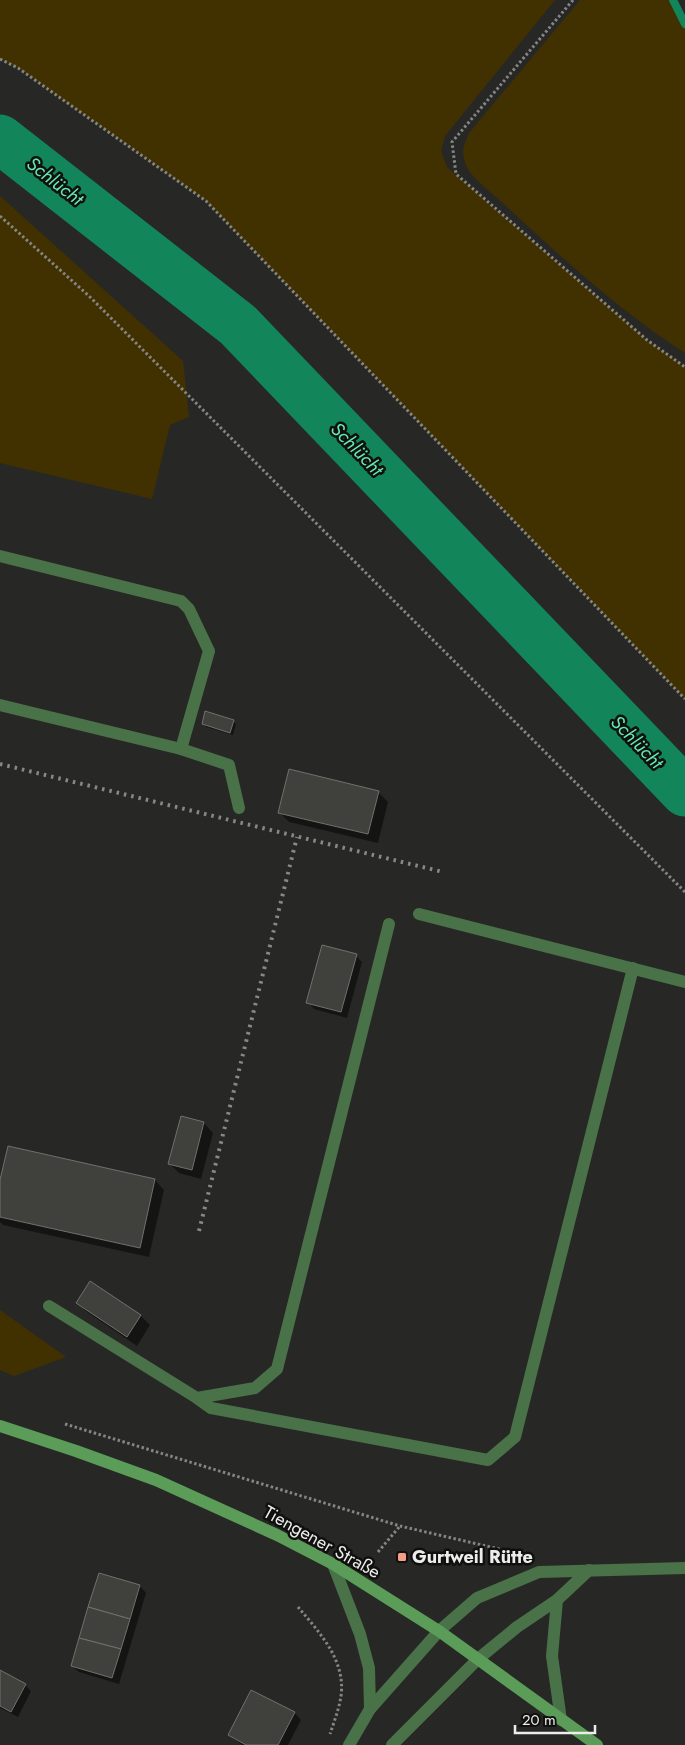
<svg xmlns="http://www.w3.org/2000/svg" width="685" height="1745" viewBox="0 0 685 1745" font-family="Jost,sans-serif">
<style>
.green{fill:#413100}
.shadow{fill:#0007}
.lines{fill:none;stroke-linecap:round;stroke-linejoin:round}
.stream{stroke:#13855b;stroke-width:8}
.river{stroke:#13855b;stroke-width:49}
.building{fill:#40403d;stroke:#70706d}
.path{stroke:#858684;stroke-width:3;stroke-dasharray:2.5 2.5;stroke-linecap:butt}
.lane{stroke:#4a7248;stroke-width:12}
.street{stroke:#4a7248;stroke-width:12}
.secondary{stroke:#5a9c58;stroke-width:12}
.rail{stroke:#888987;stroke-width:4;stroke-dasharray:2.5 5;stroke-linecap:butt}
.poi-dot{fill:#f49e88;stroke:#10100f;stroke-width:2}
.labels{text-anchor:middle;dominant-baseline:central;stroke-width:5;stroke-linejoin:round;paint-order:stroke}
.street-label{font-size:18px;fill:#edeeec;stroke:#10100f}
.poi-label{font-size:18px;font-weight:bold;fill:#edeeec;stroke:#10100f;text-anchor:start}
.water-label{font-size:19px;font-style:italic;fill:#64eaaf;stroke:#10100f}
</style>
<rect width="100%" height="100%" fill="#272825"/>
<g class="green">
<polygon points="0,0 555,0 445,136 441,151 447,167 647,340 685,367 685,699 206,201 18,68 0,59"/>
<path d="M580,0H673L685,24V353C620,311 563,259 506,206C498,198 472,178 468,169C460,153 463,148 469,133Z"/>
<polygon points="0,196 183,361 189,417 170,425 152,499 0,463"/>
<polygon points="0,1310 66,1357 14,1376 0,1370"/>
</g>
<g class="shadow">
<polygon points="233,721 236,724 233,735 206,727 203,724"/>
<polygon points="378,792 388,802 378,843 289,822 279,812"/>
<polygon points="356,956 362,962 347,1018 314,1009 308,1002"/>
<polygon points="182,1117 204,1123 213,1133 201,1179 179,1173 170,1164"/>
<polygon points="155,1180 164,1190 149,1257 3,1225 0,1222 0,1186"/>
<polygon points="91,1283 141,1316 150,1325 137,1346 87,1312 77,1303"/>
<polygon points="100,1574 140,1586 146,1593 119,1684 79,1672 72,1666"/>
<polygon points="0,1672 25,1685 31,1691 18,1717 0,1708"/>
<polygon points="252,1691 295,1713 301,1720 288,1745 242,1745 229,1735"/>
</g>
<g class="lines">
<polyline class="stream" points="673,0 685,24"/>
<polyline class="river" points="0,139 238,325 685,792"/>
</g>
<g class="building">
<polygon points="205,711 234,720 230,733 202,724"/>
<polygon points="289,769 379,791 368,834 278,813"/>
<polygon points="322,945 357,954 341,1012 306,1003"/>
<polygon points="181,1116 204,1122 192,1170 168,1164"/>
<polygon points="8,1146 155,1179 140,1248 0,1217 0,1180"/>
<polygon points="90,1281 141,1315 127,1337 76,1303"/>
<polygon points="99,1573 140,1585 130,1619 88,1607"/>
<polygon points="88,1607 130,1619 121,1649 79,1638"/>
<polygon points="79,1638 121,1649 112,1678 71,1666"/>
<polygon points="0,1670 26,1684 11,1712 0,1706"/>
<polygon points="251,1690 295,1712 278,1745 246,1745 228,1735"/>
</g>
<g class="lines">
<g class="path">
<polyline points="573,0 452,142 456,174 647,340 685,367"/>
<polyline points="0,59 18,68 206,201 685,699"/>
<polyline points="0,216 89,296 685,892"/>
<polyline points="65,1424 400,1526 525,1555"/>
<polyline points="378,1552 400,1526"/>
<path d="M298,1607C319,1632 346,1660 341,1696C339,1709 334,1722 330,1734"/>
</g>
<g class="lane">
<polyline points="0,556 181,601 189,609 209,651 181,749"/>
<polyline points="0,705 181,749 229,765 239,808"/>
<polyline points="419,914 685,982"/>
<polyline points="49,1306 197,1398 255,1388 277,1369 389,924"/>
<polyline points="197,1398 211,1408 488,1460 515,1437 633,968"/>
</g>
<g class="street">
<polyline points="333,1564 360,1634 369,1668 370,1709"/>
<polyline points="557,1600 552,1656 561,1720"/>
<polyline points="349,1745 370,1709 439,1631 477,1598 539,1572 685,1568"/>
<polyline points="392,1745 478,1659 517,1627 557,1600 589,1570"/>
</g>
<polyline class="secondary" points="0,1426 76,1451 156,1480 277,1535 333,1564 439,1631 597,1745"/>
<g class="rail">
<polyline points="0,764 443,872"/>
<polyline points="199,1231 297,837"/>
</g>
</g>
<rect class="poi-dot" x="397" y="1552" width="10" height="10" rx="2.5"/>
<g class="labels">
<g class="street-label">
<text transform="translate(322 1542) rotate(29)">Tiengener Straße</text>
</g>
<g class="poi-label">
<text x="412" y="1557">Gurtweil Rütte</text>
</g>
<g class="water-label">
<text transform="translate(55 181) rotate(38)">Schlücht</text>
<text transform="translate(357 449) rotate(46)">Schlücht</text>
<text transform="translate(637 742) rotate(46)">Schlücht</text>
</g>
</g>
<path d="M515 1725v8h80v-8" fill="none" stroke="#edeeec" stroke-width="2.5"/>
<text x="522" y="1725" font-size="15" fill="#edeeec" stroke="#10100f" stroke-width="4" paint-order="stroke">20 m</text>
</svg>
